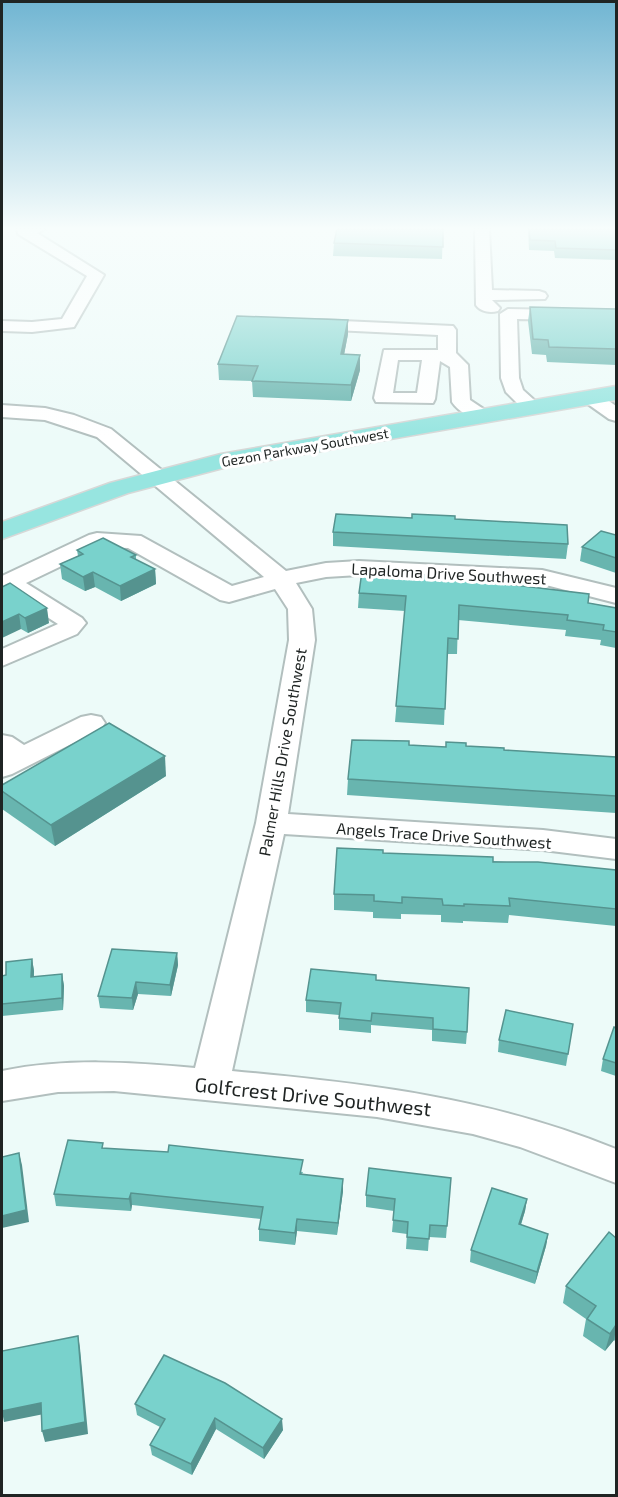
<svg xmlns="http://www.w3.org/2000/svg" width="618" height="1497" viewBox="0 0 618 1497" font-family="'Exo 2',sans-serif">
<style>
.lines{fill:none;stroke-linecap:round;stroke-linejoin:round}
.minor-casing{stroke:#b2bfbe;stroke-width:4}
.major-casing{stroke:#d7d8d7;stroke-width:3}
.minor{fill:#fff;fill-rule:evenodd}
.major{fill:#97e5e0;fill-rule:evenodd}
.wall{fill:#68b5af}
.shaded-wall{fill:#55938f}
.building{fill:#79d2cc;stroke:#55938f;stroke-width:1.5}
.labels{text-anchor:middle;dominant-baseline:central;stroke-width:6;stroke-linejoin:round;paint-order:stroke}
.far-street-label{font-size:14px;fill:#1f2423;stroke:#fff}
.street-label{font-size:16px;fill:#1f2423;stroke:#fff}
.near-street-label{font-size:20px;fill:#1f2423;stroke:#fff}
</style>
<rect width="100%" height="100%" fill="#edfbf9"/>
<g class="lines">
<defs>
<g id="minor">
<polygon points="17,229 45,229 37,233 104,275 74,327 32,332 2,331 2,321 32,322 62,319 87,276 18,234"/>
<path d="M475,229H489L492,290L539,291L545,293L547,296L545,299L492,300L500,308L498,311C490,313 481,312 476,305Z"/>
<polygon points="508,309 616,311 616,321 517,319 519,378 523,390 543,408 540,412 526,412 506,392 501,378 500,314"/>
<path d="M320,320L453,326L456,330V353L468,365L470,400L494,416L491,420C478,423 459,413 452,402L450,367L440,361L435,399L433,403L376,402L374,398L384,350H438V335L314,329L312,325L314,321ZM398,360H422L417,393H393Z"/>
<polygon points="592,392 599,394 616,406 616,421 609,419 585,402 583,398 585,394"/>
<path d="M2,405L45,408L74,415L111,429L286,571L326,563L359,561L542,570L616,588V603L542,584L359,575L326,577L296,583L312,609L315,640L288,814L543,830L616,839V859L543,850L284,834L232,1071C369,1084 487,1097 616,1149V1183L520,1147L473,1134L377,1117L114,1091L58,1092L2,1101V1071C66,1058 130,1062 195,1068L256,823L289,640L288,609L275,589L229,602L220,600L128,548L101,547L26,583L82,618L86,623L77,634L2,666V649L58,624L5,590L2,591V576L89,535L97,533L141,536L232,586L264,577L97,437L45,420L2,417Z"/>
<polygon points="91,715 101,717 105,723 101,729 12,774 2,777 2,735 12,737 24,745 81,717"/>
</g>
<polygon id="major" points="616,386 616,400 223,468 128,493 2,539 2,522 110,483 221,454"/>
</defs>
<use href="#minor" class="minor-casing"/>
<use href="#major" class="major-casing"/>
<use href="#minor" class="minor"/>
<use href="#major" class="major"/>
</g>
<g class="wall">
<polygon points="443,229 442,259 333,256 334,243"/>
<polygon points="528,229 616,229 616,260 555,258 554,251 529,250"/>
<polygon points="530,307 616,309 616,365 547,362 546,355 532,354 528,321"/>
<polygon points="348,334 344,355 360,355 360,370 351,401 253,397 252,381 219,380 218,364"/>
<polygon points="412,518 455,519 568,544 566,559 333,546 333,532"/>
<polygon points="616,535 616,573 580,561 582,547"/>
<polygon points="77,550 136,555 136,560 155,569 156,584 121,601 95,587 85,591 62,579 60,564 78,556"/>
<polygon points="464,579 616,608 616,648 600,645 601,640 565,636 566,630 458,620 457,654 447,654 444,725 395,722 405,611 358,608 359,593"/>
<polygon points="2,587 49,623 28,633 21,629"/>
<polygon points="409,745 446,747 466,746 504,750 616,757 616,813 347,795 348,779"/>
<polygon points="166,776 55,846 2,809 2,785"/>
<polygon points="383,853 616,870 616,926 509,915 508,923 463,921 463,923 441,922 441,915 401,914 401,919 373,918 373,912 334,910 334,894"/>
<polygon points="177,953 178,965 171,996 138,994 133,1010 100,1008 98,996"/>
<polygon points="32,959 34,971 34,977 62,974 64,986 63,1010 2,1016 2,976 6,975"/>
<polygon points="376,980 467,1032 466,1044 432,1041 432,1030 371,1025 371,1033 339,1030 339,1015 306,1012 306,1000"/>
<polygon points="573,1024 566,1066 498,1052 499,1040"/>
<polygon points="616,1028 616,1076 601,1071 603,1059"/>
<polygon points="104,1148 303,1172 302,1174 343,1191 337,1235 297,1231 295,1245 259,1241 259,1229 261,1219 132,1205 131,1211 56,1206 54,1194"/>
<polygon points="451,1178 446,1238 429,1237 428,1251 406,1249 407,1234 392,1232 394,1211 366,1207 366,1195"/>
<polygon points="527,1199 525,1211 521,1225 548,1234 546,1246 535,1284 470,1262 471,1250"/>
<polygon points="616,1238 616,1342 614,1340 605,1351 583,1336 586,1319 563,1303 566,1286"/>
<polygon points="135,1404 283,1430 264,1459 216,1429 192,1475 152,1455 150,1445 160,1427 137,1415"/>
</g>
<g class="shaded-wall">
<polygon points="348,320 348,334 341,370 341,354"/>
<polygon points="360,355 360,370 351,401 351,385"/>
<polygon points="155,569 156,584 121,601 120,586"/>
<polygon points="93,572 95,587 85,591 83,577"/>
<polygon points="47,608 49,623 28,633 25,618"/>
<polygon points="19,614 21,629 2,638 2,622"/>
<polygon points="165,756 166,776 55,846 51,825"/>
<polygon points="177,953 178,965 171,996 170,985"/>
<polygon points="32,959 34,971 33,989 31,977"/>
<polygon points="62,974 64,986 63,1010 62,998"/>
<polygon points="136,982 138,994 133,1010 132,998"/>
<polygon points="19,1153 22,1165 29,1222 2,1228 2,1216"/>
<polygon points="343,1179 343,1191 337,1235 338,1223"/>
<polygon points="131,1193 132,1205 131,1211 129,1199"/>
<polygon points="527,1199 525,1211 517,1236 519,1224"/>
<polygon points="297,1219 297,1231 295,1245 295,1233"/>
<polygon points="548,1234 546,1246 535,1284 537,1272"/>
<polygon points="616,1325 616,1329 614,1340 605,1351 610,1334"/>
<polygon points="78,1336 80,1348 88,1434 45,1442 42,1431"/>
<polygon points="41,1403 44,1414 4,1422 2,1411"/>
<polygon points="215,1418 216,1429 192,1475 191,1464"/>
<polygon points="282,1419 283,1430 264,1459 263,1448"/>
</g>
<g class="building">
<polygon points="337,229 443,229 443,247 334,243"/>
<polygon points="529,229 616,229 616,250 556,248 555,241 530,240"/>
<polygon points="530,307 616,309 616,349 549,347 548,340 533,339"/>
<polygon points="237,316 348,320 341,354 360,355 351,385 252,381 258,366 218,364"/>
<polygon points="336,514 412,518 412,514 455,516 455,519 567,525 568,544 333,532"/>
<polygon points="601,531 616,535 616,558 582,547"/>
<polygon points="103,538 136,555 131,557 155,569 120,586 93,572 83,577 60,564 83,554 77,550"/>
<polygon points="362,571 464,577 464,579 589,594 588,603 616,608 616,632 603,630 604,625 567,620 568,615 459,605 458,639 448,638 445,709 396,706 406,596 359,593"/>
<polygon points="10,583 47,608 25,618 19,614 2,622 2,587"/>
<polygon points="109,723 165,756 51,825 2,791 2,785"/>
<polygon points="352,740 409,741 409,745 446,747 446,742 466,743 466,746 504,748 504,750 616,757 616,796 348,779"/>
<polygon points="337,848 383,850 383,853 493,857 493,862 538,862 616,870 616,909 509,898 510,906 464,904 464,906 443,905 442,899 402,897 402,903 374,901 374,895 334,894"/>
<polygon points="112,949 177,953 170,985 136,982 132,998 98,996"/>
<polygon points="32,959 31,977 62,974 62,998 2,1004 2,976 6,975 6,962"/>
<polygon points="311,969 376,975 376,980 469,988 467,1032 433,1029 433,1018 372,1013 371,1021 339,1018 341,1003 306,1000"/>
<polygon points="506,1010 573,1024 568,1054 499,1040"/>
<polygon points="614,1027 616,1028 616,1063 603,1059"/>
<polygon points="68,1140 103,1143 102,1148 168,1152 169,1145 303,1160 300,1174 343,1179 338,1223 297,1219 295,1233 259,1229 263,1207 131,1193 129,1199 54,1194"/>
<polygon points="19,1153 26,1210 2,1216 2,1157"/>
<polygon points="369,1168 451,1178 447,1226 430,1225 429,1239 407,1237 408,1222 393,1220 395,1199 366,1195"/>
<polygon points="492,1188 527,1199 519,1224 548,1234 537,1272 471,1250"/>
<polygon points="609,1232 616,1238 616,1325 610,1334 587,1319 596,1306 566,1286"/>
<polygon points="78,1336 85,1422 42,1431 41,1403 2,1411 2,1351"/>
<polygon points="164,1355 225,1383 282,1419 263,1448 215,1418 191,1464 150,1445 165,1419 135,1404"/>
</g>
<linearGradient id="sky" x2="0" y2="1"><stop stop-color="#70b5d2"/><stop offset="0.52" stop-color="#f7fdfc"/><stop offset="1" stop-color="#f7fdfc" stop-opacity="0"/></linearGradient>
<rect width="618" height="439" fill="url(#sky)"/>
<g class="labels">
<g class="far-street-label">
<text transform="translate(305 447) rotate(-10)">Gezon Parkway Southwest</text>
</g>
<g class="street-label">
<text transform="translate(449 573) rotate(3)">Lapaloma Drive Southwest</text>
<text transform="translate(282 752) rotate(-80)">Palmer Hills Drive Southwest</text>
<text transform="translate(444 835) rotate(4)">Angels Trace Drive Southwest</text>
</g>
<g class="near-street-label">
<text transform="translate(313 1096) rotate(6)">Golfcrest Drive Southwest</text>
</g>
</g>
<rect width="618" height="1497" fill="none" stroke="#1f2423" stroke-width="6"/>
</svg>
